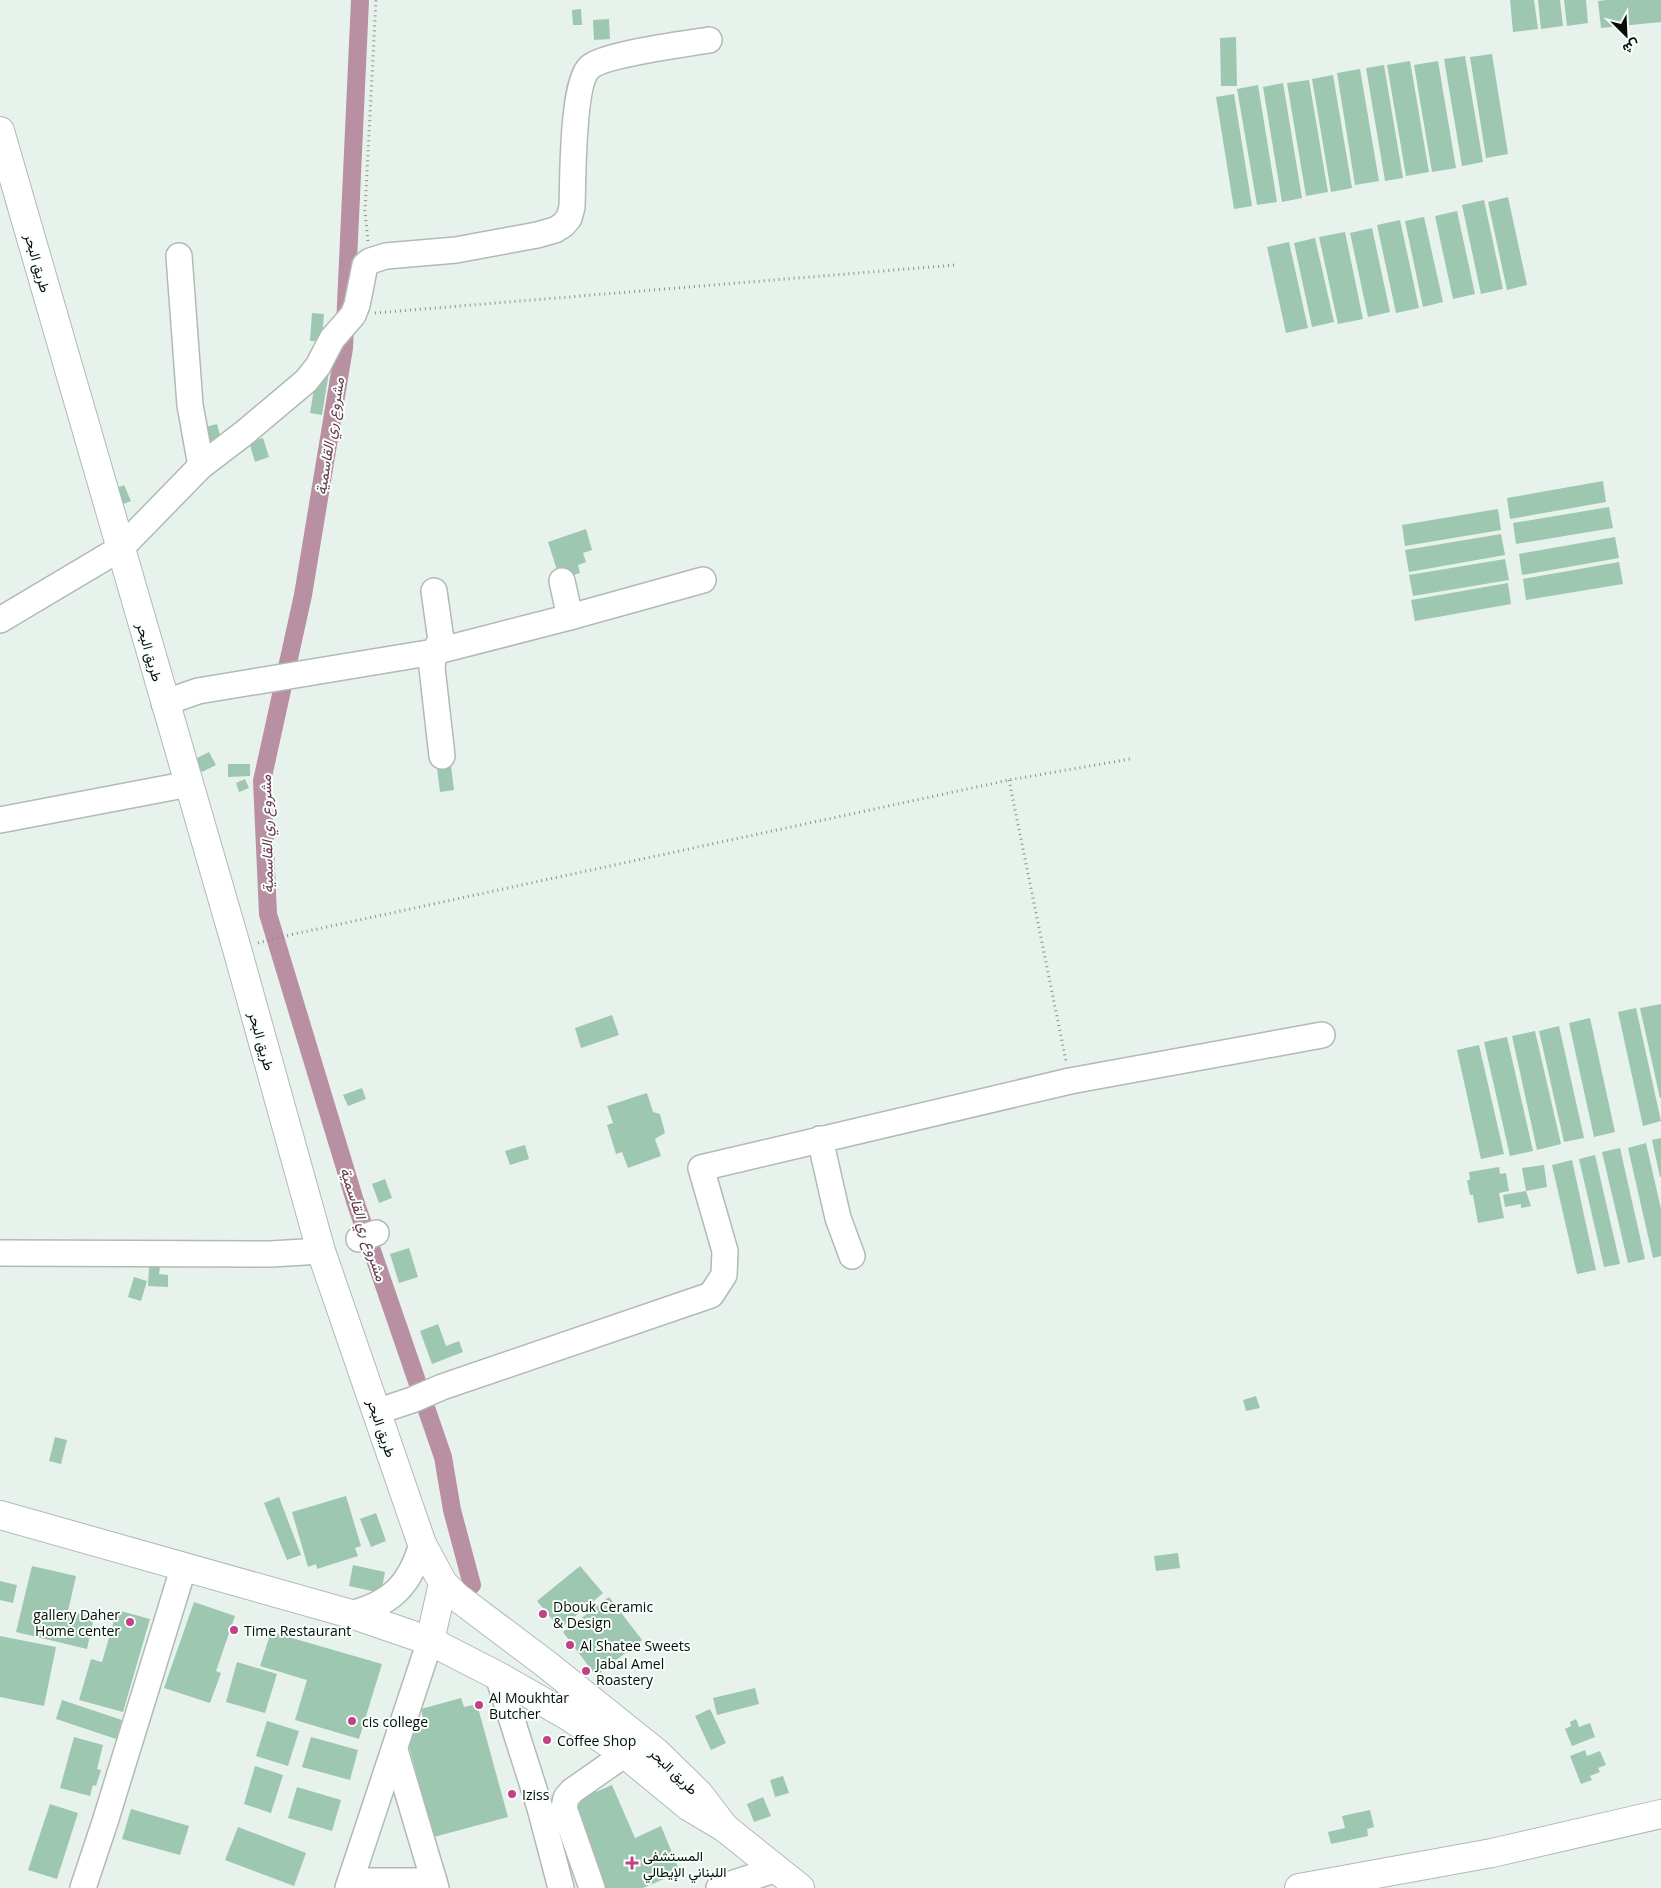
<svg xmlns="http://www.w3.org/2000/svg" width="1661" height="1888" viewBox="0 0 1661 1888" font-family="'Open Sans',Vazirmatn,sans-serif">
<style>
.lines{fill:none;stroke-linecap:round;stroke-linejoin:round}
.canal{stroke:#b890a1;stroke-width:18}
.building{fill:#9dc7b1}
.minor-casing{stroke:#b1bab5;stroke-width:28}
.major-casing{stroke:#b1bab5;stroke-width:30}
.highway-casing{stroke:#b1bab5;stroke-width:30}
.path{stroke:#8a918e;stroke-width:3;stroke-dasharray:1 4;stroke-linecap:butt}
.minor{stroke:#fff;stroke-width:25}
.major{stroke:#fff;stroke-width:28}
.highway{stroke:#fff;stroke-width:28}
.poi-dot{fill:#c44188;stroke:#f7fffa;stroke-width:2}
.labels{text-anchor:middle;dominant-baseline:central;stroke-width:4;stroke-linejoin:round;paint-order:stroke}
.street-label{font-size:14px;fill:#090c0b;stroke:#f7fffa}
.poi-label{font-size:14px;fill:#090c0b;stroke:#f7fffa;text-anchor:start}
.water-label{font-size:15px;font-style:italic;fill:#6c3650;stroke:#f7fffa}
</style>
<rect width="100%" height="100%" fill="#e8f2ed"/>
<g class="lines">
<polyline class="canal" points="360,0 344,348 303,595 262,781 268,914 355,1201 443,1457 452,1510 472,1585"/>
</g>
<g class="building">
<polygon points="1510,0 1534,0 1538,29 1513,32"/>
<polygon points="1538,0 1560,0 1563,26 1541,29"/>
<polygon points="1564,0 1586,0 1588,23 1567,26"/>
<polygon points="1607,0 1661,0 1661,22 1601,28 1598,1"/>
<polygon points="581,9 582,25 573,25 572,10"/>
<polygon points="609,19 610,39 594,40 593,20"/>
<polygon points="1236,37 1237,86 1221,86 1220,38"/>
<polygon points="1492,54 1508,154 1486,158 1470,57"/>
<polygon points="1465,56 1483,162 1462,166 1444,59"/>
<polygon points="1410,61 1429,172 1406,176 1387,65"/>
<polygon points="1438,61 1456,168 1432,172 1414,65"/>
<polygon points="1384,65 1403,178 1385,181 1366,68"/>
<polygon points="1360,69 1379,181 1355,185 1337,73"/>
<polygon points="1333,75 1352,188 1331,192 1312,79"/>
<polygon points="1309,80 1328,192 1306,196 1287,83"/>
<polygon points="1283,83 1302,198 1282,202 1263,87"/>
<polygon points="1258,85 1277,202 1257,205 1237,89"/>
<polygon points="1234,94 1252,206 1234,209 1216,97"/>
<polygon points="1508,197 1527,285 1507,290 1488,202"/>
<polygon points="1484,200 1503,289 1481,294 1462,205"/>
<polygon points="1457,211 1475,294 1453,299 1435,216"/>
<polygon points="1424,217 1443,302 1423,307 1405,221"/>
<polygon points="1400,220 1419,308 1396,313 1377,225"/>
<polygon points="1372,228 1390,312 1368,317 1350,233"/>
<polygon points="1345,232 1363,319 1338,324 1319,237"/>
<polygon points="1315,238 1334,322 1312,327 1294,243"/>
<polygon points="1289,242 1308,328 1286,333 1267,247"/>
<polygon points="312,313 324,314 322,341 310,341"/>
<polygon points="317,371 329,372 322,415 310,413"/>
<polygon points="217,424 221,439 204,442 201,428"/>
<polygon points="263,438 269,457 255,462 249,442"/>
<polygon points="1603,481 1606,502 1510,519 1507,498"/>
<polygon points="124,485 131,501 121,505 114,489"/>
<polygon points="1609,507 1613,528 1516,544 1513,523"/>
<polygon points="1498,509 1501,530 1405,546 1402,525"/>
<polygon points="586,529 592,550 583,553 586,562 578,565 580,573 560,579 548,542"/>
<polygon points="1501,534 1505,555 1409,572 1405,550"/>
<polygon points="1615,537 1619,558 1522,575 1519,554"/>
<polygon points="1505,559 1509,580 1413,596 1409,575"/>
<polygon points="1619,562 1623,584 1526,600 1523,579"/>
<polygon points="1508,583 1511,604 1415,621 1411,600"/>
<polygon points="209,752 216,765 202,772 195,759"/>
<polygon points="450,758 454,790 440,792 436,760"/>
<polygon points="228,764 250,764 250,776 228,777"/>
<polygon points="245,779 249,788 239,792 236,783"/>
<polygon points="1661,1004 1661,1098 1660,1098 1640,1008"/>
<polygon points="1636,1008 1661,1121 1643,1126 1618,1012"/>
<polygon points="612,1015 619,1035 581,1048 575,1028"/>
<polygon points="1590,1018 1615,1132 1594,1137 1569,1023"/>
<polygon points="1559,1026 1584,1138 1564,1142 1539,1031"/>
<polygon points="1535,1031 1561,1144 1537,1150 1512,1036"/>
<polygon points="1507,1037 1533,1151 1510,1156 1484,1042"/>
<polygon points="1479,1045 1504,1154 1481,1159 1457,1050"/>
<polygon points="362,1088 366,1099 348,1106 343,1095"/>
<polygon points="647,1093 653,1112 660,1114 665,1133 655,1139 661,1156 628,1168 622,1152 616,1154 607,1125 613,1123 607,1106"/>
<polygon points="1661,1138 1661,1177 1660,1177 1652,1140"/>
<polygon points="1646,1143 1661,1209 1661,1256 1653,1258 1628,1148"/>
<polygon points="525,1145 529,1159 510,1165 505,1151"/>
<polygon points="1620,1148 1645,1259 1628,1263 1602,1152"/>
<polygon points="1595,1155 1620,1264 1604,1267 1579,1159"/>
<polygon points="1572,1160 1596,1270 1577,1274 1552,1165"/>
<polygon points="1544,1165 1547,1187 1526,1191 1522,1168"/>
<polygon points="1499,1167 1500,1174 1506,1173 1509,1191 1499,1193 1504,1218 1478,1223 1473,1195 1470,1195 1467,1180 1470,1180 1469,1172"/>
<polygon points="385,1179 392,1198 379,1203 372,1184"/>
<polygon points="1526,1191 1531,1206 1521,1208 1521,1204 1505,1207 1503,1195"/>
<polygon points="409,1248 418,1277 399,1283 390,1254"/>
<polygon points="149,1267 160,1267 159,1274 168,1275 168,1287 148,1286"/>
<polygon points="134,1277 147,1281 141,1301 128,1297"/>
<polygon points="438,1324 446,1346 459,1341 463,1352 432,1364 420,1331"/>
<polygon points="1256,1396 1260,1408 1246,1411 1243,1400"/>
<polygon points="55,1437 67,1440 61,1464 49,1461"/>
<polygon points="346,1496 361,1546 355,1548 358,1556 317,1569 316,1564 308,1567 292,1512"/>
<polygon points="279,1497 301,1555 287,1560 264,1503"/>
<polygon points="376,1513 386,1541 371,1547 360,1519"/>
<polygon points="1178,1553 1180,1568 1156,1571 1154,1556"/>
<polygon points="353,1565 385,1572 381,1593 349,1586"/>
<polygon points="32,1566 76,1576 68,1611 94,1617 87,1649 16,1632"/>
<polygon points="580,1566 603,1593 560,1629 537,1601"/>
<polygon points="0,1581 17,1585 13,1603 0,1600"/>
<polygon points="609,1597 642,1640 596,1676 563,1632"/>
<polygon points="194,1602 235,1616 216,1671 221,1673 210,1703 164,1688"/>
<polygon points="117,1610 150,1619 123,1712 79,1700 91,1659 102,1662"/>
<polygon points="271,1632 382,1664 359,1739 295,1720 307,1680 260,1666"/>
<polygon points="0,1636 56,1647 44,1706 0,1697"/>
<polygon points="237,1662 277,1674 265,1713 226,1702"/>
<polygon points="755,1688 759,1704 717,1715 713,1698"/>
<polygon points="461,1698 464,1707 477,1704 508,1817 434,1837 405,1732 416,1729 414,1721 423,1719 421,1709"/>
<polygon points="62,1700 122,1720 116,1739 56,1719"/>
<polygon points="710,1709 726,1743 711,1750 695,1716"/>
<polygon points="1576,1719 1579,1727 1590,1723 1595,1737 1572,1746 1565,1729 1571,1726 1570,1722"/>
<polygon points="267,1721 299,1731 288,1766 256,1756"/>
<polygon points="74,1737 103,1745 97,1769 101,1770 96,1786 93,1785 90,1796 60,1788"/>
<polygon points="311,1737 358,1750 350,1780 302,1767"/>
<polygon points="1585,1750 1587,1756 1600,1751 1606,1765 1598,1768 1600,1772 1590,1776 1592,1780 1581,1784 1570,1756"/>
<polygon points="255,1766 283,1775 271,1813 244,1804"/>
<polygon points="783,1776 789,1793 775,1797 770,1780"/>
<polygon points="612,1785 635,1838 661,1826 680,1872 643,1888 600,1888 565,1805"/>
<polygon points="297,1787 341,1800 332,1831 288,1818"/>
<polygon points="763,1797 771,1816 754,1822 747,1804"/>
<polygon points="50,1804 78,1813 57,1879 28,1870"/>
<polygon points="131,1809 189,1826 180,1855 122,1839"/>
<polygon points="1370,1810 1374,1827 1367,1829 1368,1836 1331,1844 1328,1832 1345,1828 1342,1816"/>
<polygon points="238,1827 306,1853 294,1886 225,1860"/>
</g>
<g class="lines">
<defs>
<g id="minor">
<polyline points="179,256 190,405 201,466"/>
<polyline points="562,581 570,617"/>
<polyline points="434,591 441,640 434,652 432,668 442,756"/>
<path d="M0,620L121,548L201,466L243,434L306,381L318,366L332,339L353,315L357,305L365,265L370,261L386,256L456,250L537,235L555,230L563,225L569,218L572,207C573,181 572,82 590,67C605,54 685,44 709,40"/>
<polyline points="164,703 198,691 434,652 570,617 703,580"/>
<polyline points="0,820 189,784"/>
<polyline points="820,1139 838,1218 852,1256"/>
<polyline points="359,1239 376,1233"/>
<polyline points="0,1253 271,1254 321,1251"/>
<polyline points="376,1412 412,1400 442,1387 711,1295 724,1275 725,1251 701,1168 1070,1081 1322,1035"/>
<path d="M351,1614C392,1603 410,1585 422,1544"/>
<polyline points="498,1676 540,1808 561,1888"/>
<polyline points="395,1750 436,1888"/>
<polyline points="351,1881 434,1881"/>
<polyline points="83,1888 105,1822 184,1566"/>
<polyline points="348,1888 430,1641"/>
<polyline points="592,1888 564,1808 566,1798 572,1791 625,1754"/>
<polyline points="719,1888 777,1869"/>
</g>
<g id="major">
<polyline points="0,1515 351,1614 430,1641"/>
<polyline points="1299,1888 1492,1853 1661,1814"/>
</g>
<g id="highway">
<polyline points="0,131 237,949 321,1251 422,1544 443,1583 457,1597 546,1664 657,1753 699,1794 725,1828"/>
<polyline points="443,1583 430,1641 498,1676 568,1716 625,1754 688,1806 725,1828 800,1888"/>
</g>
</defs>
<use href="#minor" class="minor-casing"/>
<use href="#major" class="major-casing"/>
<use href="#highway" class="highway-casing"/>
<g class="path">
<polyline points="368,241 365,211 376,0"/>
<polyline points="375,313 955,265"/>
<polyline points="1009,780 1066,1061"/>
<polyline points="258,943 294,934 1009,780 1130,759"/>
</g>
<use href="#minor" class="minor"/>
<use href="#major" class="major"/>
<use href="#highway" class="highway"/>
</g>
<g class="poi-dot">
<circle cx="543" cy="1614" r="5"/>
<circle cx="130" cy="1622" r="5"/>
<circle cx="234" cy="1630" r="5"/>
<circle cx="570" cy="1645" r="5"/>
<circle cx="586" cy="1671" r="5"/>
<circle cx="479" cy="1705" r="5"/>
<circle cx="352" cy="1721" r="5"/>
<circle cx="547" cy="1740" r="5"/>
<circle cx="512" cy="1794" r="5"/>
<path d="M629.5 1855.5h5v5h5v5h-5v5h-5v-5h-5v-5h5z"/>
</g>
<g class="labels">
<g class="street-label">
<text transform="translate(38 263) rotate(74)">طريق البحر</text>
<text transform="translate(150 652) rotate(74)">طريق البحر</text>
<text transform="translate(262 1041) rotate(74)">طريق البحر</text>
<text transform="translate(382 1428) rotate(71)">طريق البحر</text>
<text transform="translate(674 1771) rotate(44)">طريق البحر</text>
</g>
<g class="poi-label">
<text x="553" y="1606">Dbouk Ceramic<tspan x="553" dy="16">&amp; Design</tspan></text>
<text x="120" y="1614" text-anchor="end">gallery Daher<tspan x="120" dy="16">Home center</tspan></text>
<text x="244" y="1630">Time Restaurant</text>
<text x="580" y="1645">Al Shatee Sweets</text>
<text x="596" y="1663">Jabal Amel<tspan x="596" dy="16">Roastery</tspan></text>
<text x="489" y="1697">Al Moukhtar<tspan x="489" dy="16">Butcher</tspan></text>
<text x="362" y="1721">cis college</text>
<text x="557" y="1740">Coffee Shop</text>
<text x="522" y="1794">Iziss</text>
<text x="643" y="1855">المستشفى<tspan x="643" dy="16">اللبناني الإيطالي</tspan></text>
</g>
<g class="water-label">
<text transform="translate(329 436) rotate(-81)">مشروع ري القاسمية</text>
<text transform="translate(266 834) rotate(-91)">مشروع ري القاسمية</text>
<text transform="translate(364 1224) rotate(72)">مشروع ري القاسمية</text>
</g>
</g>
<g transform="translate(1626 35) rotate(156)" stroke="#f7fffa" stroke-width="4" paint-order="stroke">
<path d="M0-4L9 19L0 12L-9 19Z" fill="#090c0b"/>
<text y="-8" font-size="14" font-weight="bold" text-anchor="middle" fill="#090c0b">ش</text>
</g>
</svg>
